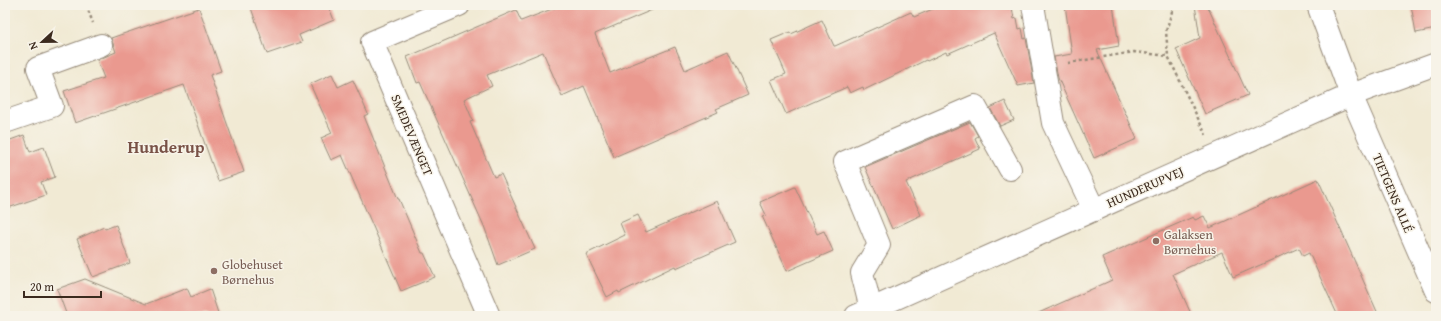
<svg xmlns="http://www.w3.org/2000/svg" width="1441" height="321" viewBox="0 0 1441 321" font-family="'Gentium Book Plus',serif">
<style>
.building{fill:#ea998f}
.lines{fill:none;stroke-linecap:round;stroke-linejoin:round}
.minor-casing{stroke:#968a79;stroke-width:24}
.major-casing{stroke:#968a79;stroke-width:24}
.path{stroke:#968a79;stroke-width:2.5;stroke-dasharray:3 3;stroke-linecap:butt}
.minor{stroke:#fff;stroke-width:22}
.major{stroke:#fff;stroke-width:22}
.education-dot{fill:#8d6e63;stroke:#f7f3e8;stroke-width:1.5}
.labels{text-anchor:middle;dominant-baseline:central;stroke-width:3;stroke-linejoin:round;paint-order:stroke}
.street-label{font-size:13px;fill:#3b2a1e;stroke:#f7f3e8}
.education-label{font-size:13px;fill:#785e54;stroke:#f7f3e8;text-anchor:start}
.district-label{font-size:17px;font-weight:bold;fill:#785146;stroke:#f7f3e8}
</style>
<rect width="100%" height="100%" fill="#f7f3e8"/>
<filter id="ink" filterUnits="userSpaceOnUse"><feTurbulence type="fractalNoise" baseFrequency=".025" numOctaves="2"/><feDisplacementMap in="SourceGraphic" scale="8" xChannelSelector="R" yChannelSelector="G"/><feConvolveMatrix kernelMatrix="1 2 1 2 8 2 1 2 1" color-interpolation-filters="sRGB"/></filter>
<filter id="wash" filterUnits="userSpaceOnUse"><feTurbulence type="fractalNoise" baseFrequency=".012" numOctaves="4" result="noise"/><feDisplacementMap in="SourceGraphic" scale="16" xChannelSelector="R" yChannelSelector="G"/><feGaussianBlur stdDeviation="0.9" result="paint"/><feColorMatrix in="noise" values="0 0 0 0 0 0 0 0 0 0 0 0 0 0 0 0 0 1.4 0 .05"/><feComposite in="paint" operator="in"/></filter>
<g filter="url(#wash)">
<rect width="100%" height="100%" fill="#f1ead4"/>
<g id="blocks">
<g class="building">
<polygon points="250,5 328,5 334,20 299,35 302,42 267,54"/>
<polygon points="562,5 664,5 595,34 610,73 675,47 685,70 728,51 748,95 716,109 718,112 614,157 584,86 562,96 543,52 487,75 492,86 464,99 473,121 470,122 494,177 501,174 535,249 498,265 484,226 420,82 417,83 407,57 516,10 521,21"/>
<polygon points="942,5 1008,5 1009,8 1012,7 1014,19 1017,18 1019,29 1022,28 1024,39 1026,38 1034,83 1018,86 994,33 947,54 946,52 927,61 926,60 864,90 863,87 850,93 847,87 786,114 771,80 786,74 771,40 790,32 791,34 822,20 834,46 835,46 911,12 914,17"/>
<polygon points="1065,5 1113,5 1119,46 1097,50 1137,139 1094,158 1058,78 1054,57 1072,54"/>
<polygon points="1195,5 1207,5 1248,95 1205,114 1176,49 1200,38"/>
<polygon points="1411,5 1432,5 1436,29 1416,33"/>
<polygon points="199,8 221,71 210,75 244,172 218,181 184,85 75,123 64,91 104,78 97,60 116,52 111,38"/>
<polygon points="332,74 338,87 353,80 368,114 364,116 398,199 399,199 422,253 424,253 435,277 401,291 342,155 331,160 321,138 332,133 310,84"/>
<polygon points="1005,101 1014,120 1000,126 990,108"/>
<polygon points="970,122 978,136 975,138 980,149 906,182 921,215 892,229 865,167"/>
<polygon points="24,135 30,152 44,147 55,177 41,182 46,195 5,209 5,142"/>
<polygon points="1318,179 1379,316 1338,316 1309,253 1303,256 1299,248 1233,277 1222,252 1173,274 1192,316 1032,316 1112,280 1102,257 1193,217 1195,220 1204,216 1210,228"/>
<polygon points="795,187 817,234 824,231 833,251 787,271 762,216 766,215 760,202"/>
<polygon points="717,201 735,242 676,268 675,266 619,293 618,291 607,297 586,254 625,235 620,223 638,215 646,232"/>
<polygon points="116,225 130,263 93,277 77,239 104,227 105,229"/>
<polygon points="85,279 146,304 187,288 191,297 210,289 219,316 67,316 57,289"/>
</g>
</g>
</g>
<g filter="url(#ink)">
<use href="#blocks" fill-opacity="0" stroke="#968a79" stroke-width="1"/>
<g class="lines">
<defs>
<g id="minor">
<polyline points="459,5 372,42 489,316"/>
<polyline points="1033,5 1053,123 1094,210"/>
<polyline points="5,122 52,106 38,68 101,45"/>
<polyline points="871,309 862,273 879,245 845,162 975,106 1010,169"/>
<polyline points="856,316 1351,95 1436,64"/>
</g>
<polyline id="major" points="1318,5 1351,95 1436,291"/>
</defs>
<use href="#minor" class="minor-casing"/>
<use href="#major" class="major-casing"/>
<g class="path">
<polyline points="86,5 93,23"/>
<polyline points="1174,5 1166,31 1168,56 1206,135"/>
<polyline points="1068,63 1134,52 1168,56"/>
</g>
<use href="#minor" class="minor"/>
<use href="#major" class="major"/>
</g>
</g>
<g class="education-dot">
<circle cx="1156" cy="241" r="4"/>
<circle cx="214" cy="271" r="4"/>
</g>
<g class="labels">
<g class="street-label">
<text transform="translate(412 135) rotate(67)">SMEDEVÆNGET</text>
<text transform="translate(1145 187) rotate(-24)">HUNDERUPVEJ</text>
<text transform="translate(1393 193) rotate(67)">TIETGENS ALLÉ</text>
</g>
<g class="education-label">
<text x="1164" y="234">Galaksen<tspan x="1164" dy="15">Børnehus</tspan></text>
<text x="222" y="264">Globehuset<tspan x="222" dy="15">Børnehus</tspan></text>
</g>
<g class="district-label">
<text x="166" y="146">Hunderup</text>
</g>
</g>
<rect width="1441" height="321" fill="none" stroke="#f7f3e8" stroke-width="20"/>
<g transform="translate(42 42) rotate(248)" stroke="#f7f3e8" stroke-width="3" paint-order="stroke">
<path d="M0-3L7 15L0 10L-7 15Z" fill="#3b2a1e"/>
<text y="-6" font-size="11" font-weight="bold" text-anchor="middle" fill="#3b2a1e">N</text>
</g>
<path d="M24 291v6h77v-6" fill="none" stroke="#3b2a1e" stroke-width="2"/>
<text x="30" y="291" font-size="12" fill="#3b2a1e" stroke="#f7f3e8" stroke-width="3" paint-order="stroke">20 m</text>
</svg>
